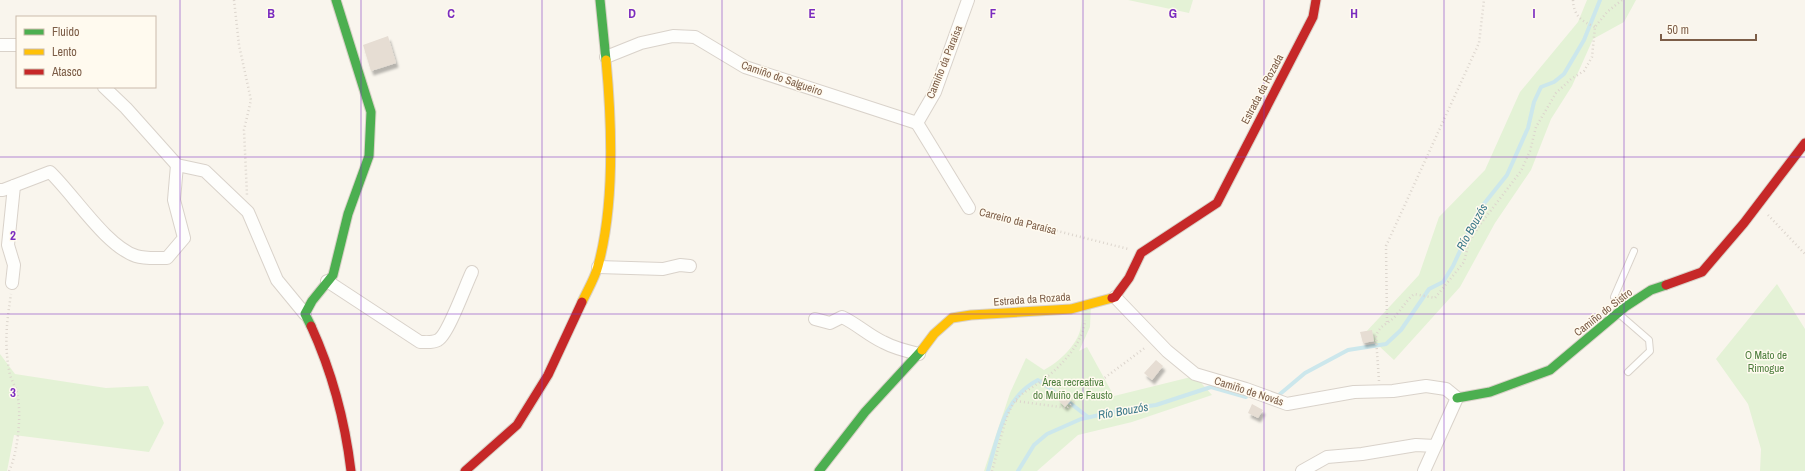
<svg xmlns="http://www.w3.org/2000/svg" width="1805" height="471" viewBox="0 0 1805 471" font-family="'Archivo Narrow',sans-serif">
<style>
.green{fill:#e4f2d6}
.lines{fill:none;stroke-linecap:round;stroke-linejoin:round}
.stream{stroke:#cce7ec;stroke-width:4}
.building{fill:#e6ddd3;filter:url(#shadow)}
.lane-casing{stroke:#d9d2ca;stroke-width:8}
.street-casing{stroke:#d9d2ca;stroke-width:14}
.fast-casing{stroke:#d9d1c8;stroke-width:11}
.slow-casing{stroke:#d9d1c8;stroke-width:11}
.jam-casing{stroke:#d9d1c8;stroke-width:11}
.path{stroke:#dcd5cd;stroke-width:2.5;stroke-dasharray:1 3;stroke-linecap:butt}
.lane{stroke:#fefefc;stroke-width:6}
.street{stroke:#fefefc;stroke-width:12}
.fast{stroke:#4caf50;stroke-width:9}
.slow{stroke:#ffc107;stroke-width:9}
.jam{stroke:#c62828;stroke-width:9}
.grid{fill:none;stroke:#7b2cbf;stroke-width:1;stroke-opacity:0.55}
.labels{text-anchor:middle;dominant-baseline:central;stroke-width:3;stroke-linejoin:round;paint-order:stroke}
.street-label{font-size:11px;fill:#7c5d47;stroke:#fffaef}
.park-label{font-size:11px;fill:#4c7d3c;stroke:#fffaef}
.water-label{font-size:12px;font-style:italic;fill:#3b798a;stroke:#fffaef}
.grid-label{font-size:13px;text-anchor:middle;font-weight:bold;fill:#7b2cbf;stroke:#fffaef;stroke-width:3;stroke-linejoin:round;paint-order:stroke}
</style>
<defs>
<filter id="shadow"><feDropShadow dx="2.5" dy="4.5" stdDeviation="1" flood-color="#0004"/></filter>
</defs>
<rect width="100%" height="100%" fill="#f9f5ed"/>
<g class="green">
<polygon points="1128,0 1193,0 1189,13"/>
<polygon points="1587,0 1636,0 1624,22 1593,39 1572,86 1551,119 1531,170 1495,223 1460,287 1394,360 1365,333 1419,275 1439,217 1485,170 1520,92 1578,22"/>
<polygon points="1777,284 1805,329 1805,471 1760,471 1761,449 1748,404 1716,359"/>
<path d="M1091,304L1090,327L1079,351L1087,347L1114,396L1195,376L1212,395L1132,422L1078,435L1037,471H984L1010,393L1026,358L1044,370C1059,362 1080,343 1081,325C1082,319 1081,313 1081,306Z"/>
<polygon points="0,354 15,374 106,388 148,386 164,423 149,452 14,435 7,471 0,471"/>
</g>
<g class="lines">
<g class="stream">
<polyline points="1280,394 1305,373 1348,350 1386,344 1401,330 1429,289 1443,282 1453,266 1479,210 1507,175 1528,128 1534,102 1541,87 1554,82 1564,74 1584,40 1600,0"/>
<polyline points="1070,403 1088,417"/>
<path d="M988,471C998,437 1003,398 1038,380L1056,393"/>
<polyline points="1018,471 1034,445 1047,434 1081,419 1127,409 1156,405 1211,387 1246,397"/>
</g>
</g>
<g class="building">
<polygon points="388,36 396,63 371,71 363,45"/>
<polygon points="1372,330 1374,341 1363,343 1360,332"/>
<polygon points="1156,360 1163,366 1152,380 1144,373"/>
<polygon points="1064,393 1072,399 1065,407 1058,400"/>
<polygon points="1252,404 1263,410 1258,418 1248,413"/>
</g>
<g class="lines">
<defs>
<g id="lane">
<polyline points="1623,306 1614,297 1634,251"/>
<polyline points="1619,314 1649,340 1650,351 1628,372"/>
</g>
<g id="street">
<polyline points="0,45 17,45"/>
<polyline points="606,57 641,43 673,36 695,37 745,67 917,123"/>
<polyline points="104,87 126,108 177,165 205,171 248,212 277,280 305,314"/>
<polyline points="917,123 935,92 968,0"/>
<polyline points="917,123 969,208"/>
<path d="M0,190H3L50,172C74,195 106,246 136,256C145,259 158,258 167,258L184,238L174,200L177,165"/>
<polyline points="598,267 663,269 680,265 690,266"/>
<path d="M327,281L420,342C426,342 433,343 438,340C448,335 466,284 472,272"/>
<polyline points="12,283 14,265 8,245 14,186"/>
<polyline points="1115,297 1167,351 1195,374 1246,389 1287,404 1354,392 1393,391 1426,386 1446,389 1457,398 1424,471"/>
<path d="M815,319L830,323L842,317C857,324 868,335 883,342C894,348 906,351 919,354"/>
<polyline points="1302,471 1327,457 1362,454 1416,445 1435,446"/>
</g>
<g id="fast">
<polyline points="600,0 606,60"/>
<polyline points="311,326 305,314 312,301 333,275 348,214 369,156 371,112 336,0"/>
<polyline points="1457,398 1490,392 1550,370 1625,307 1651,290 1666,285"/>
<polyline points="819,471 865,412 922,350"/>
</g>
<g id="slow">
<path d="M582,302C587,291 595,278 598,266C615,204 612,124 606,60"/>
<polyline points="922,350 934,334 952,318 971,315 1071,309 1112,298"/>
</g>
<g id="jam">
<polyline points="1666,285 1702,272 1744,223 1805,143"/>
<polyline points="1112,298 1115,297 1129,278 1141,253 1217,203 1313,17 1316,0"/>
<path d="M311,326C332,372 345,421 351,471"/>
<polyline points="465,471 517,425 548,375 582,302"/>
</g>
</defs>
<use href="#lane" class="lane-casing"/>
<use href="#street" class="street-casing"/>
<use href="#fast" class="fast-casing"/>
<use href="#slow" class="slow-casing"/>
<use href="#jam" class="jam-casing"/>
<g class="path">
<polyline points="234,0 239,45 251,100 244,130 247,195"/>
<path d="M1573,0C1574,16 1581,21 1595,27"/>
<polyline points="979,211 1128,249"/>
<polyline points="1768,215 1805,254"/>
<polyline points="1387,322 1386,246 1479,43 1484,0"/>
<polyline points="1047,377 1075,400"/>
<path d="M1379,381L1376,337C1379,324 1390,324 1397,314C1403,307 1407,300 1414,294L1435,298L1464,262L1469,242L1479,226L1521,171L1530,151L1536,127L1556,93L1571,79L1584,71L1592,57L1595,27L1607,12L1622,0"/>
<polyline points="1016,401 1067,408 1075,400 1146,347"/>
<path d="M9,471C18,453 22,412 17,393C15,385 10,378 9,370C4,342 7,321 11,294"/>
<path d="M992,471C998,452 1004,416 1015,401C1021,393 1032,388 1040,382C1058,370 1084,343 1085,320"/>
</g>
<use href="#lane" class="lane"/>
<use href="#street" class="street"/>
<use href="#fast" class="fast"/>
<use href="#slow" class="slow"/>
<use href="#jam" class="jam"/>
</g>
<path class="grid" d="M180,0V471M361,0V471M542,0V471M722,0V471M902,0V471M1083,0V471M1264,0V471M1444,0V471M1624,0V471M0,157H1805M0,314H1805"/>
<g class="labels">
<g class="street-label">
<text transform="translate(944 62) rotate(-68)">Camiño da Paraísa</text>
<text transform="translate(782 78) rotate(19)">Camiño do Salgueiro</text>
<text transform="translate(1262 89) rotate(-62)">Estrada da Rozada</text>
<text transform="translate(1018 221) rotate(14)">Carreiro da Paraísa</text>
<text transform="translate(1032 299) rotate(-4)">Estrada da Rozada</text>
<text transform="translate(1603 312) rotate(-38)">Camiño do Sistro</text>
<text transform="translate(1249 391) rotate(18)">Camiño de Novás</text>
</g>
<g class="park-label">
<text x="1766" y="355">O Mato de<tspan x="1766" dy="13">Rimogue</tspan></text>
<text x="1073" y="382">Área recreativa<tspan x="1073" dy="13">do Muíño de Fausto</tspan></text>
</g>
<g class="water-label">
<text transform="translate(1472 227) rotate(-61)">Río Bouzós</text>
<text transform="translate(1123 411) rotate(-10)">Río Bouzós</text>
</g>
</g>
<g class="grid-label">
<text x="271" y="18">B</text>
<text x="451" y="18">C</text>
<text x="632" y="18">D</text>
<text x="812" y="18">E</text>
<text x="993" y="18">F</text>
<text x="1173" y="18">G</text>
<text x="1354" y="18">H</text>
<text x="1534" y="18">I</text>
<text x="13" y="240">2</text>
<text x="13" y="397">3</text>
</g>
<rect x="16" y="16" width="140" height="72" fill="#fffaef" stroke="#cbbbac"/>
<rect x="24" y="29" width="20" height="6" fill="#4caf50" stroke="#cbbbac"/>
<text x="52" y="36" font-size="12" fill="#7c5d47">Fluido</text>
<rect x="24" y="49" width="20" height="6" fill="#ffc107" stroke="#cbbbac"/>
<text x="52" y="56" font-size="12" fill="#7c5d47">Lento</text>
<rect x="24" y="69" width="20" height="6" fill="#c62828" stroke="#cbbbac"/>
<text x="52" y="76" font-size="12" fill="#7c5d47">Atasco</text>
<path d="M1661 34v6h95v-6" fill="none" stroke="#7c5d47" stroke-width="2"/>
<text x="1667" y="34" font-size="12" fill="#7c5d47" stroke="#fffaef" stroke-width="3" paint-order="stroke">50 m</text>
</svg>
